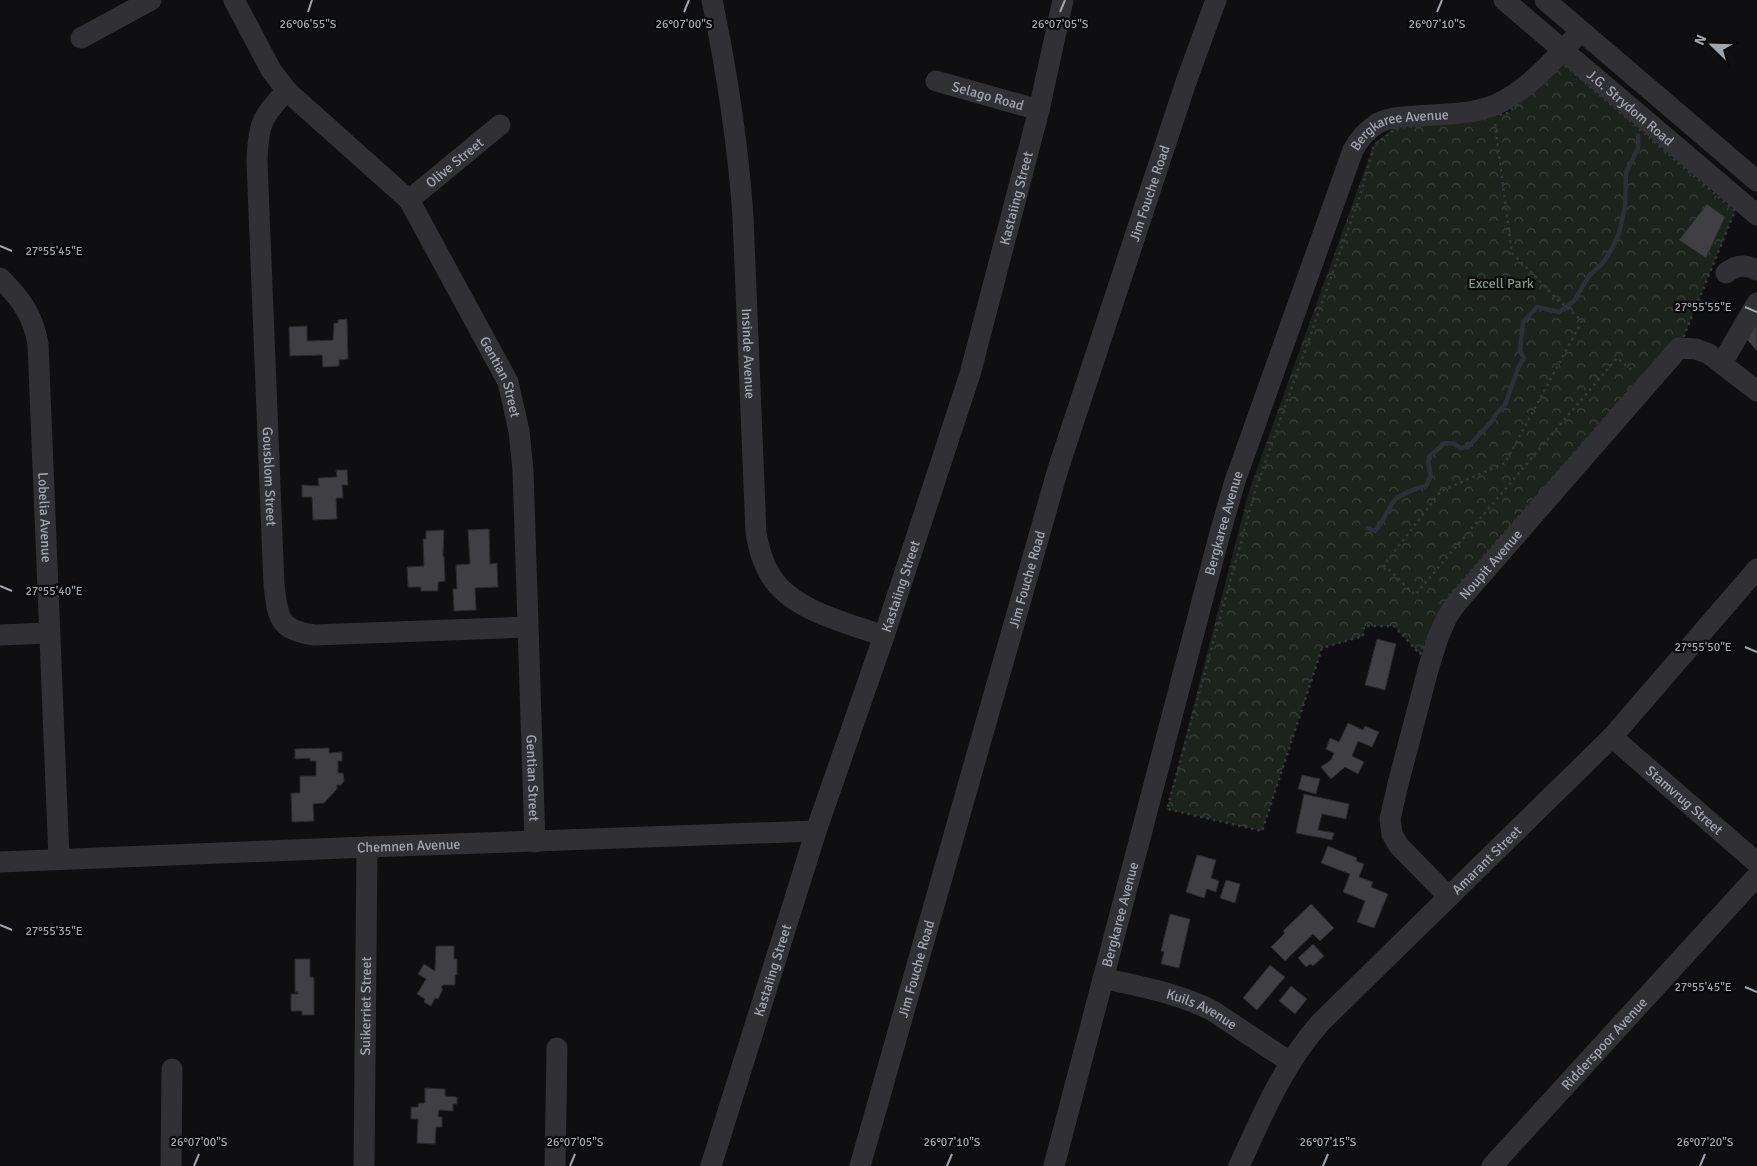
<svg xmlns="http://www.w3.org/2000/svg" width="1757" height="1166" viewBox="0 0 1757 1166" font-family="Signika,sans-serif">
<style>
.forest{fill:url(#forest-crowns)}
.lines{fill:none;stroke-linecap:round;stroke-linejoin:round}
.stream{stroke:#2a3138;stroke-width:4.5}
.building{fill:#3f3f44;stroke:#2a292c}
.path{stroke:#37383c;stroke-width:2.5;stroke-dasharray:2.5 4;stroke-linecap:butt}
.minor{stroke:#313135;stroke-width:21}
.ticks{fill:none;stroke:#a1a5b0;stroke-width:2}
.labels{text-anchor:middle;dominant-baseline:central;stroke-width:4.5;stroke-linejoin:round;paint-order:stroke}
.street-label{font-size:14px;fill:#a1a5b0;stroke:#0a0a0b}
.park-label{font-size:14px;fill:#799b7e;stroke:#0a0a0b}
.ticks-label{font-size:12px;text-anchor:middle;fill:#a1a5b0;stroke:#0a0a0b;stroke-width:4.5;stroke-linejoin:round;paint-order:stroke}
</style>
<defs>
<pattern id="forest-crowns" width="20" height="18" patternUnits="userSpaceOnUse" patternTransform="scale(1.25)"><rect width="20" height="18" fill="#1c231d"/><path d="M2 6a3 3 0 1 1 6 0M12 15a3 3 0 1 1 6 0" fill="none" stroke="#3a403b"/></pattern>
</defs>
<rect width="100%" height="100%" fill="#0f0f11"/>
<polygon class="forest" points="1560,61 1735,211 1679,348 1448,597 1420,654 1394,626 1364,626 1363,636 1322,648 1262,831 1167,809 1249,491 1374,144 1395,127 1508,113"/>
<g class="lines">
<path class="stream" d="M1368,528L1375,531C1383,522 1387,511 1394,501C1398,495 1419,487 1426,486L1431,476L1428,462L1431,455L1445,443L1455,444L1460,448L1468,447L1492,421L1496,414L1505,405L1518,368L1524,358L1520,351L1523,322L1537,307L1559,312L1574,301L1589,276L1602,264L1613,247L1619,233L1625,207L1626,173L1638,148V136"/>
</g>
<g class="building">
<polygon points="1707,204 1725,217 1706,258 1679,240"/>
<polygon points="347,319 348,359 339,360 339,366 323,367 322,355 290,356 289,327 307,326 307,341 333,340 334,323 338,323 338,320"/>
<polygon points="1757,320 1757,351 1742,334"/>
<polygon points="336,470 347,470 348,485 342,485 343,498 336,498 337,519 313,520 312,497 302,497 302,485 319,486 318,478 337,477"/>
<polygon points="489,529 490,564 497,563 498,587 475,588 476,610 454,611 453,589 457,589 456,565 470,564 468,530"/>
<polygon points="444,530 443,556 444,556 445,581 438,582 438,591 421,591 421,587 408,587 407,567 424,566 423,539 426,539 426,531"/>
<polygon points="1377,639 1396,644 1385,690 1365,685"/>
<polygon points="1348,723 1363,730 1365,726 1379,732 1372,747 1358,741 1352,756 1364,762 1358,774 1345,767 1331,779 1321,767 1331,760 1334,753 1326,749 1330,738 1339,742"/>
<polygon points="329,748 329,753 342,752 342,761 338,761 338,773 343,773 344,781 341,785 337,785 337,789 324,803 313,804 314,821 292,822 291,793 300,793 300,776 316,776 316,761 310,761 310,758 295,759 295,749"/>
<polygon points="1302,775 1320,779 1316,794 1298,789"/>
<polygon points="1304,794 1349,804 1346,819 1322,814 1318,830 1334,833 1332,840 1296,833"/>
<polygon points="1328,846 1357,858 1356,861 1364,864 1359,877 1373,882 1371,887 1388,894 1374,928 1357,922 1365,901 1343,892 1350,874 1321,863"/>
<polygon points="1197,855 1216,860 1211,878 1219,881 1216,892 1207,889 1204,898 1186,892"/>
<polygon points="1226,880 1240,884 1235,903 1220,898"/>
<polygon points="1311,904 1334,928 1320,941 1313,934 1285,961 1271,947 1285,933 1283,931"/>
<polygon points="1170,914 1190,919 1179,968 1161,964 1164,952 1161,951"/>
<polygon points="1313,944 1324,956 1313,966 1310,964 1306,967 1298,958"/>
<polygon points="436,946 454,946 454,959 457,959 457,975 455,975 455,985 443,985 441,988 443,989 438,999 435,998 431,1006 424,1002 425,999 417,994 426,979 418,974 424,964 435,971"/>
<polygon points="295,959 310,959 310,977 313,977 314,979 314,1015 302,1015 302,1011 291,1011 291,994 298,994 298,992 295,992"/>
<polygon points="1270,965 1285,977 1257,1010 1243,998"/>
<polygon points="1291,986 1307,999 1295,1014 1279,1001"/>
<polygon points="425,1088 445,1089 445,1096 457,1097 457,1104 453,1104 453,1111 439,1110 438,1117 442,1117 442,1127 436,1127 435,1144 417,1143 418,1119 411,1119 411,1107 418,1107 419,1103 425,1103"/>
</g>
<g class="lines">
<g class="path">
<polygon points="1560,61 1735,211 1679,348 1641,377 1448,597 1420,654 1394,626 1364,626 1363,636 1322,648 1262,831 1167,809 1256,488 1360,196 1374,145 1397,128 1444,123 1508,113"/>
<polyline points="1495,124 1512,253 1557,299 1582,321 1505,463 1441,491 1384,565 1415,595 1617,358 1634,372"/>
</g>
<g class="minor">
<path id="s1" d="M234,0L271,70L287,91L409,200L508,382L519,431L523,470L535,842"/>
<path id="s2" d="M712,0C727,72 738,144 743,217L756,533C759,548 762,562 771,576C792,611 848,623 884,636"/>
<path id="s3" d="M1504,0L1757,215"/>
<polyline points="1545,0 1757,181"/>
<polyline points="81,38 151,0"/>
<path id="s4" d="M936,81L1039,110"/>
<path id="s5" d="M287,91C261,116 258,126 257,162L274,585C278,617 278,630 314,635L527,627"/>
<path id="s6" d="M409,200L500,125"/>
<path d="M1726,273C1736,265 1746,264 1757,270"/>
<path id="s7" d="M0,278C21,299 33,315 38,344L59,859"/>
<polyline points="1722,363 1757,303"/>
<polyline points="0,635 49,633"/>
<path id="s8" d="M1612,737L1757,863"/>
<path id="s9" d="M0,862L367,847L816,831"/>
<path id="s10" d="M1449,897L1399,846L1392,834L1390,819L1398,784L1429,666L1439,635L1447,617L1455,605L1679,348L1696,349L1709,354L1757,391"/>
<path id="s11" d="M1103,978C1140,987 1179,993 1213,1011L1290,1062"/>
<polyline points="171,1166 172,1069"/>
<path id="s12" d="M364,1166L367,847"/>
<polyline points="555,1166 557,1048"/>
<path id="s13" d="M711,1166L816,831L884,636L970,374L1039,110L1063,0"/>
<path id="s14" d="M860,1166L1058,469L1186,82L1216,0"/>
<path id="s15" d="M1054,1166L1220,533L1235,481L1353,150C1359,139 1367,130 1378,123C1390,117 1403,117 1416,116C1442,114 1470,115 1495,105C1529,90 1556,57 1581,31"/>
<path id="s16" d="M1239,1166C1262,1116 1283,1065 1320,1023L1612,737L1757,569"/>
<path id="s17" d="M1492,1166L1757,876"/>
</g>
</g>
<path class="ticks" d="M308,12L312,0M684,12L689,0M1060,12L1065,0M1437,12L1442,0M0,246L12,251M1745,307L1757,312M0,586L12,591M1745,647L1757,652M0,925L12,930M1745,987L1757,992M194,1166L199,1154M570,1166L575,1154M947,1166L952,1154M1323,1166L1328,1154M1700,1166L1705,1154"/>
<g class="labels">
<g class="street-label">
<text stroke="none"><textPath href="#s4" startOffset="54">Selago Road</textPath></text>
<text stroke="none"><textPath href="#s3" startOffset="166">J.G. Strydom Road</textPath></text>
<text stroke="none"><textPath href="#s15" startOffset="1115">Bergkaree Avenue</textPath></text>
<text stroke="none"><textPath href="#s6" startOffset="59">Olive Street</textPath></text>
<text stroke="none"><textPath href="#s14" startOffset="1015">Jim Fouche Road</textPath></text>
<text stroke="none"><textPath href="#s13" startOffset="1015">Kastaiing Street</textPath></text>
<text stroke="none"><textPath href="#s2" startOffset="356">Insinde Avenue</textPath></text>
<text stroke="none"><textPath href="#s1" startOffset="469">Gentian Street</textPath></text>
<text stroke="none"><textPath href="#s5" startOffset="395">Gousblom Street</textPath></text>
<text stroke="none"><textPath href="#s7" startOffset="251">Lobelia Avenue</textPath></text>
<text stroke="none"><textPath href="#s15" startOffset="665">Bergkaree Avenue</textPath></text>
<text stroke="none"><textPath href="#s10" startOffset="379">Noupit Avenue</textPath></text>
<text stroke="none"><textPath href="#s14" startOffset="610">Jim Fouche Road</textPath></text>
<text stroke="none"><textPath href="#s13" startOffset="610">Kastaiing Street</textPath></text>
<text stroke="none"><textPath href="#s1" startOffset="874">Gentian Street</textPath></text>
<text stroke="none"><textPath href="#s8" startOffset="96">Stamvrug Street</textPath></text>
<text stroke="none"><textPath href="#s9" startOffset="409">Chemnen Avenue</textPath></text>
<text stroke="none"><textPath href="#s16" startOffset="398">Amarant Street</textPath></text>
<text stroke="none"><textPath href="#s15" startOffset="260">Bergkaree Avenue</textPath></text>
<text stroke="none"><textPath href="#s14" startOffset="205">Jim Fouche Road</textPath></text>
<text stroke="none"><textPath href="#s13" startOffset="205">Kastaiing Street</textPath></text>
<text stroke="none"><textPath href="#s12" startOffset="160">Suikerriet Street</textPath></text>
<text stroke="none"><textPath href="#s11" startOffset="104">Kuils Avenue</textPath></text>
<text stroke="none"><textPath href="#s17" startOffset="166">Ridderspoor Avenue</textPath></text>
</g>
<g class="park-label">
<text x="1501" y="283">Excell Park</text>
</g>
</g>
<g class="ticks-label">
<text x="684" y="28">26°07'00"S</text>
<text x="1060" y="28">26°07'05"S</text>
<text x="1437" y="28">26°07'10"S</text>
<text x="308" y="28">26°06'55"S</text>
<text x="54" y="255">27°55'45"E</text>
<text x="1703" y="311">27°55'55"E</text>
<text x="54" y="595">27°55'40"E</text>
<text x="1703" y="651">27°55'50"E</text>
<text x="54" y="935">27°55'35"E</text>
<text x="1703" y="991">27°55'45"E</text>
<text x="199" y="1146">26°07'00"S</text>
<text x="575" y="1146">26°07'05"S</text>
<text x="952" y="1146">26°07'10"S</text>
<text x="1328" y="1146">26°07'15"S</text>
<text x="1705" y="1146">26°07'20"S</text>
</g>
<g transform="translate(1712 45) rotate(293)" stroke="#0a0a0b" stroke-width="4" paint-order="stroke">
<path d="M0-4L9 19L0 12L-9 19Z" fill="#a1a5b0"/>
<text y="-8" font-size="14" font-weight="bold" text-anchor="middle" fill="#a1a5b0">N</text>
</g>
</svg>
